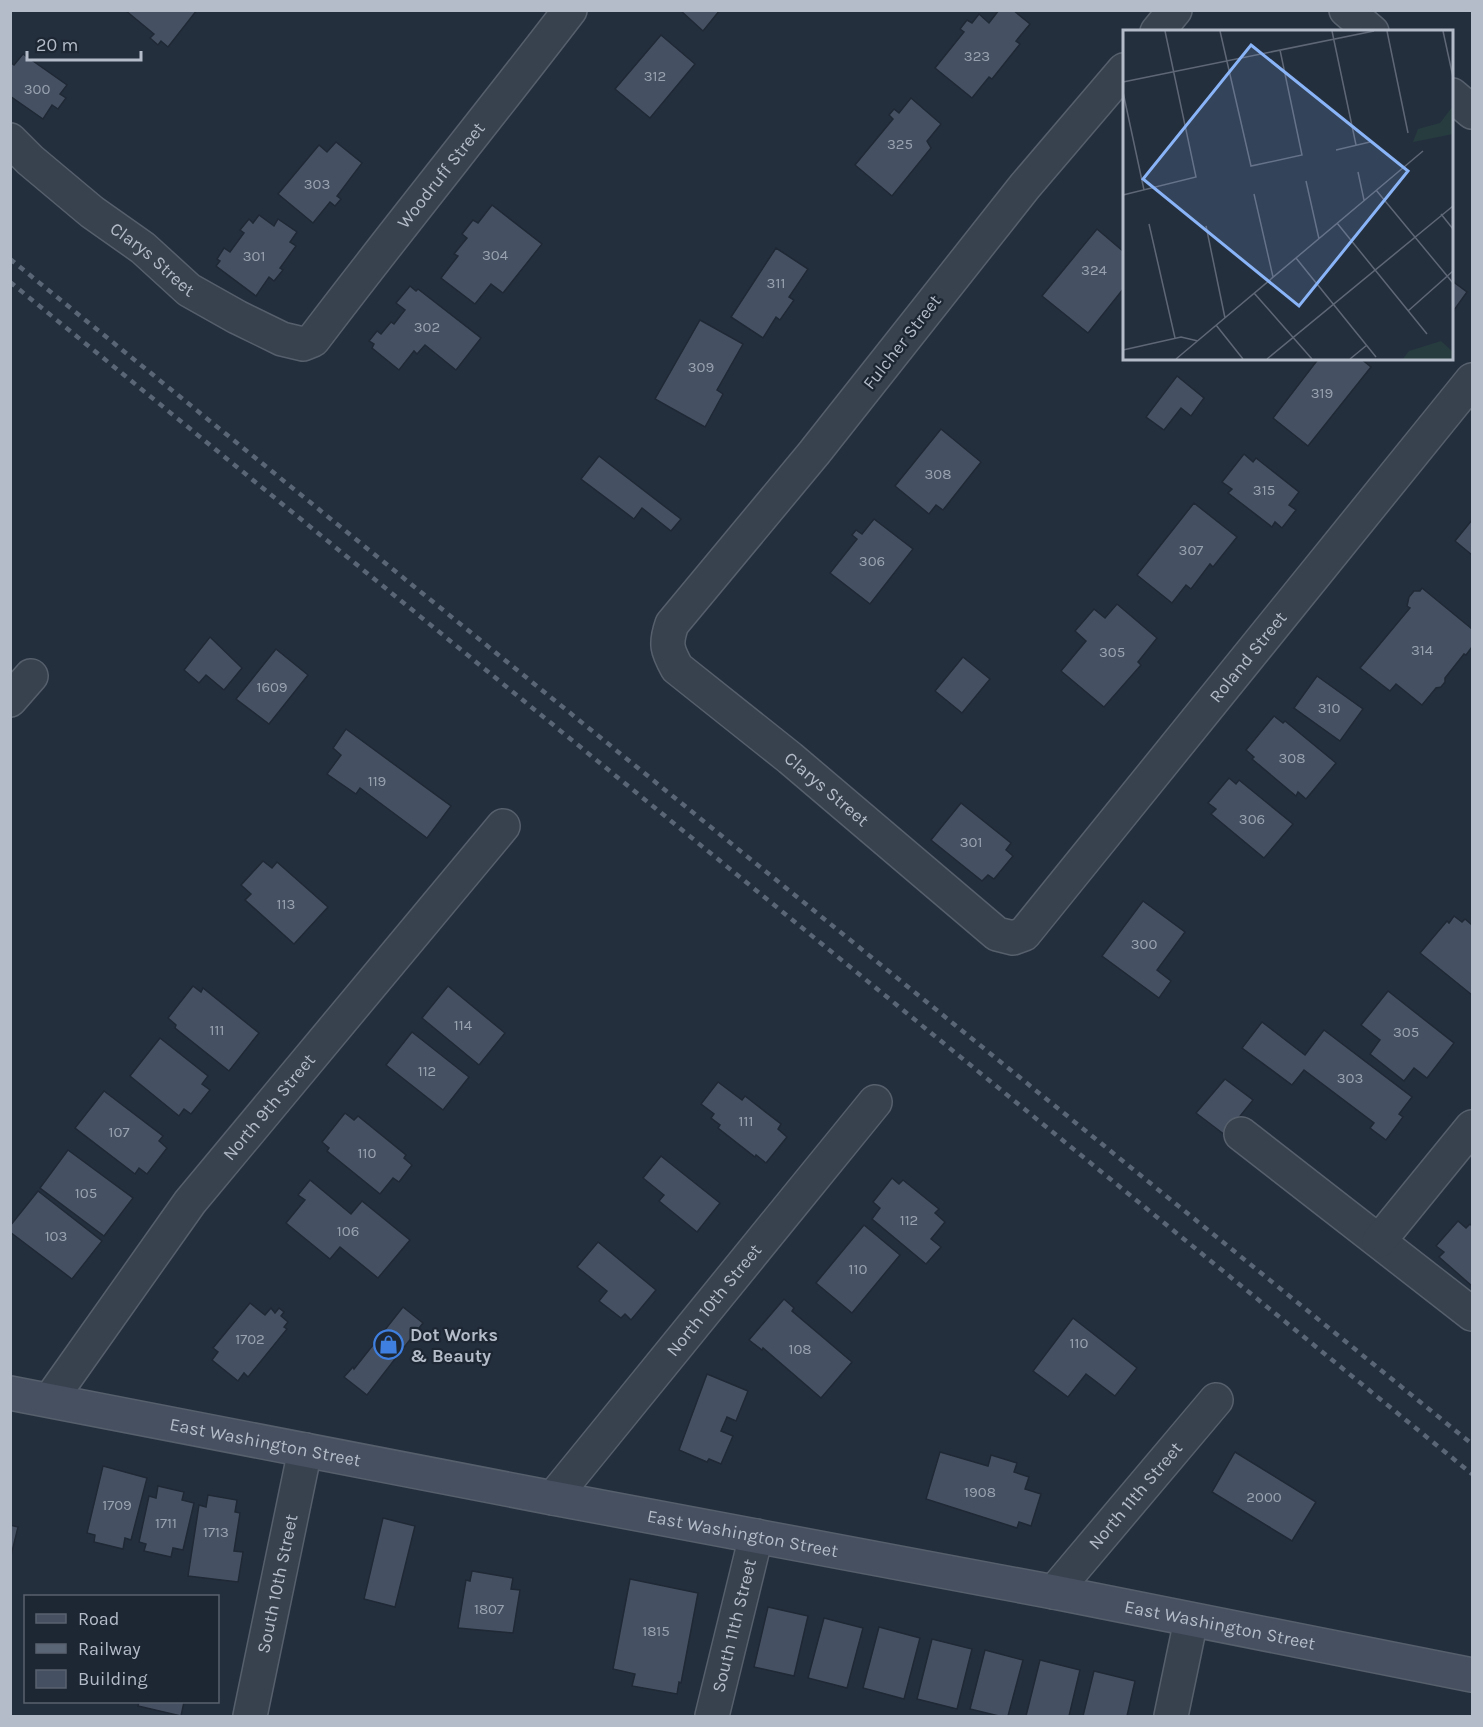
<svg xmlns="http://www.w3.org/2000/svg" width="1483" height="1727" viewBox="0 0 1483 1727" font-family="Karla,sans-serif">
<style>
.building{fill:#455162;stroke:#1f2835;stroke-width:1.5}
.lines{fill:none;stroke-linecap:round;stroke-linejoin:round}
.street-casing{stroke:#565f6c;stroke-width:36}
.secondary-casing{stroke:#565f6c;stroke-width:36}
.street{stroke:#38414e;stroke-width:33}
.secondary{stroke:#465061;stroke-width:33}
.rail{stroke:#5a6575;stroke-width:4.5;stroke-dasharray:6 6;stroke-linecap:butt}
.labels{text-anchor:middle;dominant-baseline:central;stroke-width:4.5;stroke-linejoin:round;paint-order:stroke}
.number-label{font-size:15px;fill:#98a1af}
.street-label{font-size:18px;fill:#b4bcc9;stroke:#1d2633}
.poi-label{font-size:18px;font-weight:bold;fill:#b4bcc9;stroke:#1d2633;text-anchor:start}
.inset-road{fill:none;stroke:#5e6776;stroke-width:1.5}
.view{fill:#8ab4f8;fill-opacity:0.15;stroke:#8ab4f8;stroke-width:3}
.inset-edge{fill:none;stroke:#b4bcc9;stroke-width:3}
</style>
<rect width="100%" height="100%" fill="#242f3e"/>
<g class="building">
<polygon points="125,10 197,10 168,47 161,41 158,45 150,38 154,34"/>
<polygon points="680,10 720,10 703,31"/>
<polygon points="999,10 1013,10 1030,24 1016,41 1020,44 992,79 989,77 972,98 935,68 964,32 960,29 967,20 972,23 979,14 989,23"/>
<polygon points="661,35 695,64 650,118 615,89"/>
<polygon points="23,54 67,85 60,94 66,98 58,109 52,105 43,119 10,96 10,62 14,65"/>
<polygon points="911,98 941,124 927,141 931,148 892,196 855,165 893,119 889,115 894,109 899,113"/>
<polygon points="336,142 362,163 337,196 341,199 335,206 330,202 313,223 278,194 319,145 327,152"/>
<polygon points="492,205 542,244 503,293 491,284 475,304 441,278 458,256 454,254 467,238 462,234 473,220 478,223"/>
<polygon points="259,215 274,226 278,219 297,232 290,242 296,246 280,268 283,270 274,281 269,277 256,296 216,266 220,261 217,259 224,248 230,252 244,233 240,230 249,219 253,223"/>
<polygon points="1097,229 1124,252 1124,288 1088,333 1042,296"/>
<polygon points="776,248 808,269 789,297 794,300 780,320 776,317 763,338 731,317"/>
<polygon points="1452,281 1467,292 1452,313"/>
<polygon points="410,286 416,291 418,289 481,338 456,370 425,345 417,354 414,351 399,370 372,348 374,344 369,341 377,331 381,334 391,322 394,324 405,310 396,303"/>
<polygon points="700,320 743,344 717,390 723,394 705,427 655,399"/>
<polygon points="1319,358 1360,358 1371,367 1308,446 1273,418"/>
<polygon points="1177,376 1204,398 1191,416 1181,408 1164,430 1146,417"/>
<polygon points="941,429 981,462 943,510 936,505 929,514 895,486"/>
<polygon points="1244,454 1253,462 1256,458 1299,492 1289,505 1296,510 1282,528 1275,522 1272,527 1228,493 1232,489 1222,482"/>
<polygon points="599,456 681,519 671,531 642,508 634,519 581,479"/>
<polygon points="1194,503 1237,537 1213,567 1210,564 1191,589 1186,585 1172,603 1137,575"/>
<polygon points="874,519 913,549 870,604 830,573 857,539 852,535 856,530 862,534"/>
<polygon points="1472,520 1472,555 1455,541"/>
<polygon points="1422,588 1472,629 1472,647 1466,655 1464,654 1445,678 1445,682 1441,687 1436,688 1422,705 1396,684 1390,691 1360,668 1410,608 1407,606 1409,597 1414,591 1420,591"/>
<polygon points="1117,604 1157,638 1138,662 1141,665 1104,707 1061,671 1086,641 1075,631 1094,609 1105,618"/>
<polygon points="210,637 242,668 224,690 206,675 199,683 184,670"/>
<polygon points="276,649 308,675 269,724 236,699"/>
<polygon points="963,657 990,679 962,713 935,691"/>
<polygon points="1317,676 1363,709 1340,741 1294,708"/>
<polygon points="1274,716 1283,723 1285,721 1336,763 1306,799 1298,792 1296,796 1252,759 1254,757 1246,750"/>
<polygon points="346,729 451,806 427,838 360,788 356,794 327,774 341,755 333,748"/>
<polygon points="1229,778 1236,784 1239,780 1293,824 1264,858 1211,814 1216,809 1208,803"/>
<polygon points="961,803 1011,843 1006,850 1013,856 994,879 988,875 982,881 931,840"/>
<polygon points="263,861 272,868 277,862 328,907 294,944 245,900 251,894 241,885"/>
<polygon points="1143,901 1185,932 1157,970 1171,981 1159,998 1102,956"/>
<polygon points="1454,916 1462,922 1465,919 1472,925 1472,995 1420,953 1447,921 1449,923"/>
<polygon points="193,986 201,992 203,988 259,1033 229,1071 175,1028 176,1025 168,1018"/>
<polygon points="448,986 505,1033 479,1065 422,1018"/>
<polygon points="1388,991 1454,1043 1427,1078 1414,1068 1404,1081 1370,1054 1380,1040 1361,1025"/>
<polygon points="1262,1022 1305,1055 1324,1030 1412,1097 1399,1114 1403,1117 1386,1140 1370,1128 1374,1123 1304,1070 1292,1085 1242,1048"/>
<polygon points="412,1032 469,1077 443,1110 386,1065"/>
<polygon points="160,1038 208,1076 202,1084 210,1090 191,1114 184,1109 179,1116 130,1076"/>
<polygon points="1225,1079 1253,1100 1225,1135 1196,1113"/>
<polygon points="718,1082 742,1100 745,1096 781,1124 778,1129 787,1137 766,1163 756,1155 755,1157 718,1128 720,1125 711,1118 714,1114 701,1104"/>
<polygon points="104,1091 163,1136 159,1141 167,1148 147,1174 139,1168 135,1174 75,1128"/>
<polygon points="345,1113 354,1120 358,1116 406,1155 404,1158 412,1165 399,1182 393,1178 380,1194 327,1151 329,1148 322,1142"/>
<polygon points="68,1150 133,1198 104,1236 40,1188"/>
<polygon points="661,1156 720,1203 697,1232 659,1201 664,1195 643,1178"/>
<polygon points="892,1178 899,1184 903,1180 939,1209 935,1213 945,1222 931,1239 941,1247 926,1264 872,1219 880,1208 873,1202"/>
<polygon points="310,1180 351,1214 362,1201 410,1240 378,1278 340,1247 330,1259 286,1223 305,1200 298,1195"/>
<polygon points="38,1191 102,1241 72,1279 10,1232 10,1226"/>
<polygon points="1458,1221 1466,1228 1470,1224 1472,1226 1472,1286 1439,1257 1444,1252 1436,1246"/>
<polygon points="864,1225 900,1255 852,1313 816,1283"/>
<polygon points="598,1242 656,1290 631,1320 625,1314 621,1318 599,1301 607,1291 577,1267"/>
<polygon points="784,1299 794,1308 792,1311 852,1362 821,1398 763,1348 762,1350 749,1340"/>
<polygon points="250,1303 265,1315 271,1308 275,1313 279,1308 284,1312 281,1316 288,1322 284,1327 287,1329 248,1377 244,1373 238,1381 212,1360 218,1352 213,1348"/>
<polygon points="403,1307 423,1323 367,1395 344,1377 353,1367 354,1369"/>
<polygon points="1073,1318 1137,1368 1115,1396 1086,1374 1068,1397 1033,1371"/>
<polygon points="707,1374 748,1391 736,1421 727,1417 721,1431 733,1436 721,1464 709,1459 707,1462 679,1450"/>
<polygon points="940,1452 988,1466 991,1455 1017,1463 1014,1472 1029,1477 1025,1489 1041,1494 1031,1526 1019,1522 1017,1528 926,1499"/>
<polygon points="1235,1452 1316,1502 1292,1541 1212,1492"/>
<polygon points="103,1466 147,1478 131,1540 125,1538 123,1549 94,1542 95,1535 87,1533"/>
<polygon points="158,1486 184,1492 182,1500 194,1503 183,1550 173,1548 171,1557 144,1551 146,1544 139,1542 149,1496 156,1498"/>
<polygon points="208,1495 237,1500 235,1512 240,1513 234,1551 243,1552 238,1582 188,1576 199,1505 206,1507"/>
<polygon points="383,1518 415,1526 395,1607 364,1599"/>
<polygon points="10,1525 18,1527 10,1560"/>
<polygon points="472,1571 513,1578 511,1589 520,1590 513,1633 458,1628 466,1580 470,1581"/>
<polygon points="630,1579 698,1593 681,1683 679,1682 677,1694 632,1686 635,1674 613,1669"/>
<polygon points="768,1607 808,1616 794,1676 754,1667"/>
<polygon points="824,1618 863,1628 847,1688 808,1678"/>
<polygon points="879,1627 920,1638 904,1699 863,1688"/>
<polygon points="932,1639 972,1649 957,1709 917,1699"/>
<polygon points="985,1650 1023,1660 1008,1716 999,1716 970,1709"/>
<polygon points="1040,1660 1080,1670 1069,1716 1026,1716"/>
<polygon points="1094,1671 1135,1681 1127,1716 1083,1716"/>
<polygon points="139,1702 184,1702 181,1716 138,1706"/>
</g>
<g class="lines">
<defs>
<g id="street">
<polyline points="1346,10 1372,32"/>
<polyline points="1157,32 1175,10"/>
<path id="s1" d="M1124,70L1025,186L814,453L672,624C665,644 667,650 677,668L790,758L997,934L1013,938L1024,934L1472,380"/>
<polyline points="1452,95 1472,112"/>
<path id="s2" d="M10,140L30,160L92,212L143,248L189,290L237,317L282,339L303,344L313,340C397,229 485,121 570,10"/>
<polyline points="10,700 31,676"/>
<polyline points="1241,1134 1472,1314"/>
<polyline points="1379,1241 1472,1127"/>
<path id="s3" d="M50,1400L190,1202L503,826"/>
<path id="s4" d="M553,1498L875,1102"/>
<path id="s5" d="M1054,1592L1216,1400"/>
<path id="s6" d="M250,1716L305,1450"/>
<path id="s7" d="M712,1716L756,1536"/>
<polyline points="1171,1716 1191,1620"/>
</g>
<g id="secondary">
<path id="s8" d="M10,1393L553,1498L1054,1592L1472,1675"/>
</g>
</defs>
<use href="#street" class="street-casing"/>
<use href="#secondary" class="secondary-casing"/>
<use href="#street" class="street"/>
<use href="#secondary" class="secondary"/>
<g class="rail">
<polyline points="10,259 1472,1444"/>
<polyline points="10,282 1472,1474"/>
</g>
</g>
<defs>
<symbol id="shop-ring" viewBox="-11 -11 22 22"><circle r="9.5" fill="#1d2633" stroke="#3f7fe0" stroke-width="1.5"/><path d="M-5-2.5h2.3a2.7 3.5 0 0 1 5.4 0H5L5.5 6h-11ZM-1.5-2.5h3a1.5 2.3 0 0 0-3 0Z" fill="#3f7fe0"/></symbol>
</defs>
<g fill-rule="evenodd">
<use href="#shop-ring" x="372" y="1328" width="33" height="33"/>
</g>
<g class="labels">
<g class="number-label">
<text x="977" y="56">323</text>
<text x="655" y="76">312</text>
<text x="37" y="89">300</text>
<text x="900" y="144">325</text>
<text x="317" y="184">303</text>
<text x="495" y="255">304</text>
<text x="254" y="256">301</text>
<text x="1094" y="270">324</text>
<text x="776" y="283">311</text>
<text x="427" y="327">302</text>
<text x="701" y="367">309</text>
<text x="1322" y="393">319</text>
<text x="938" y="474">308</text>
<text x="1264" y="490">315</text>
<text x="1191" y="550">307</text>
<text x="872" y="561">306</text>
<text x="1422" y="650">314</text>
<text x="1112" y="652">305</text>
<text x="272" y="687">1609</text>
<text x="1329" y="708">310</text>
<text x="1292" y="758">308</text>
<text x="377" y="781">119</text>
<text x="1252" y="819">306</text>
<text x="971" y="842">301</text>
<text x="286" y="904">113</text>
<text x="1144" y="944">300</text>
<text x="463" y="1025">114</text>
<text x="217" y="1030">111</text>
<text x="1406" y="1032">305</text>
<text x="427" y="1071">112</text>
<text x="1350" y="1078">303</text>
<text x="746" y="1121">111</text>
<text x="119" y="1132">107</text>
<text x="367" y="1153">110</text>
<text x="86" y="1193">105</text>
<text x="909" y="1220">112</text>
<text x="348" y="1231">106</text>
<text x="56" y="1236">103</text>
<text x="858" y="1269">110</text>
<text x="250" y="1339">1702</text>
<text x="1079" y="1343">110</text>
<text x="800" y="1349">108</text>
<text x="980" y="1492">1908</text>
<text x="1264" y="1497">2000</text>
<text x="117" y="1505">1709</text>
<text x="166" y="1523">1711</text>
<text x="216" y="1532">1713</text>
<text x="489" y="1609">1807</text>
<text x="656" y="1631">1815</text>
</g>
<g class="street-label">
<text stroke="none"><textPath href="#s2" startOffset="580">Woodruff Street</textPath></text>
<text stroke="none"><textPath href="#s2" startOffset="186">Clarys Street</textPath></text>
<text transform="translate(902 342) rotate(-52)">Fulcher Street</text>
<text stroke="none"><textPath href="#s1" startOffset="1562">Roland Street</textPath></text>
<text stroke="none"><textPath href="#s1" startOffset="954">Clarys Street</textPath></text>
<text stroke="none"><textPath href="#s3" startOffset="366">North 9th Street</textPath></text>
<text stroke="none"><textPath href="#s4" startOffset="255">North 10th Street</textPath></text>
<text stroke="none"><textPath href="#s8" startOffset="260">East Washington Street</textPath></text>
<text stroke="none"><textPath href="#s5" startOffset="126">North 11th Street</textPath></text>
<text stroke="none"><textPath href="#s8" startOffset="746">East Washington Street</textPath></text>
<text stroke="none"><textPath href="#s6" startOffset="135">South 10th Street</textPath></text>
<text stroke="none"><textPath href="#s8" startOffset="1232">East Washington Street</textPath></text>
<text stroke="none"><textPath href="#s7" startOffset="93">South 11th Street</textPath></text>
</g>
<g class="poi-label">
<text x="410" y="1335">Dot Works<tspan x="410" dy="21">&amp; Beauty</tspan></text>
</g>
</g>
<g transform="translate(1123 30)">
<rect width="330" height="330" fill="#242f3e"/>
<path d="M330,76V104L290,112L295,99L317,93ZM318,311L330,322V329H280L286,321Z" fill="#263c3f"/>
<path class="inset-road" d="M97,1L128,136L179,125L157,20M209,1L233,115M264,1L285,103M320,1L330,47M0,52L251,1M0,62L21,160M213,120L247,112M235,142L241,170M183,151L196,209M253,160L330,253M131,164L150,247M0,165L73,147L42,1M318,184L330,199M214,193L304,304M26,194L52,308M83,196L102,288M173,228L253,327M131,263L189,329M285,281L330,241M93,295L120,329M0,320L58,307L75,311M53,329L300,121M144,329L330,176M227,329L244,315"/>
<path class="view" d="M128,15L285,141L176,276L20,149Z"/>
<rect width="330" height="330" class="inset-edge"/>
</g>
<rect width="1483" height="1727" fill="none" stroke="#b4bcc9" stroke-width="24"/>
<rect x="24" y="1595" width="195" height="108" fill="#1d2633" stroke="#59626f" stroke-width="1.5"/>
<rect x="36" y="1614" width="30" height="9" fill="#465061" stroke="#59626f" stroke-width="1.5"/>
<text x="78" y="1625" font-size="18" fill="#b4bcc9">Road</text>
<rect x="36" y="1644" width="30" height="9" fill="#5a6575" stroke="#59626f" stroke-width="1.5"/>
<text x="78" y="1655" font-size="18" fill="#b4bcc9">Railway</text>
<rect x="36" y="1670" width="30" height="18" fill="#455162" stroke="#59626f" stroke-width="1.5"/>
<text x="78" y="1685" font-size="18" fill="#b4bcc9">Building</text>
<path d="M27 51v9h114v-9" fill="none" stroke="#b4bcc9" stroke-width="3"/>
<text x="36" y="51" font-size="18" fill="#b4bcc9" stroke="#1d2633" stroke-width="4.5" paint-order="stroke">20 m</text>
</svg>
